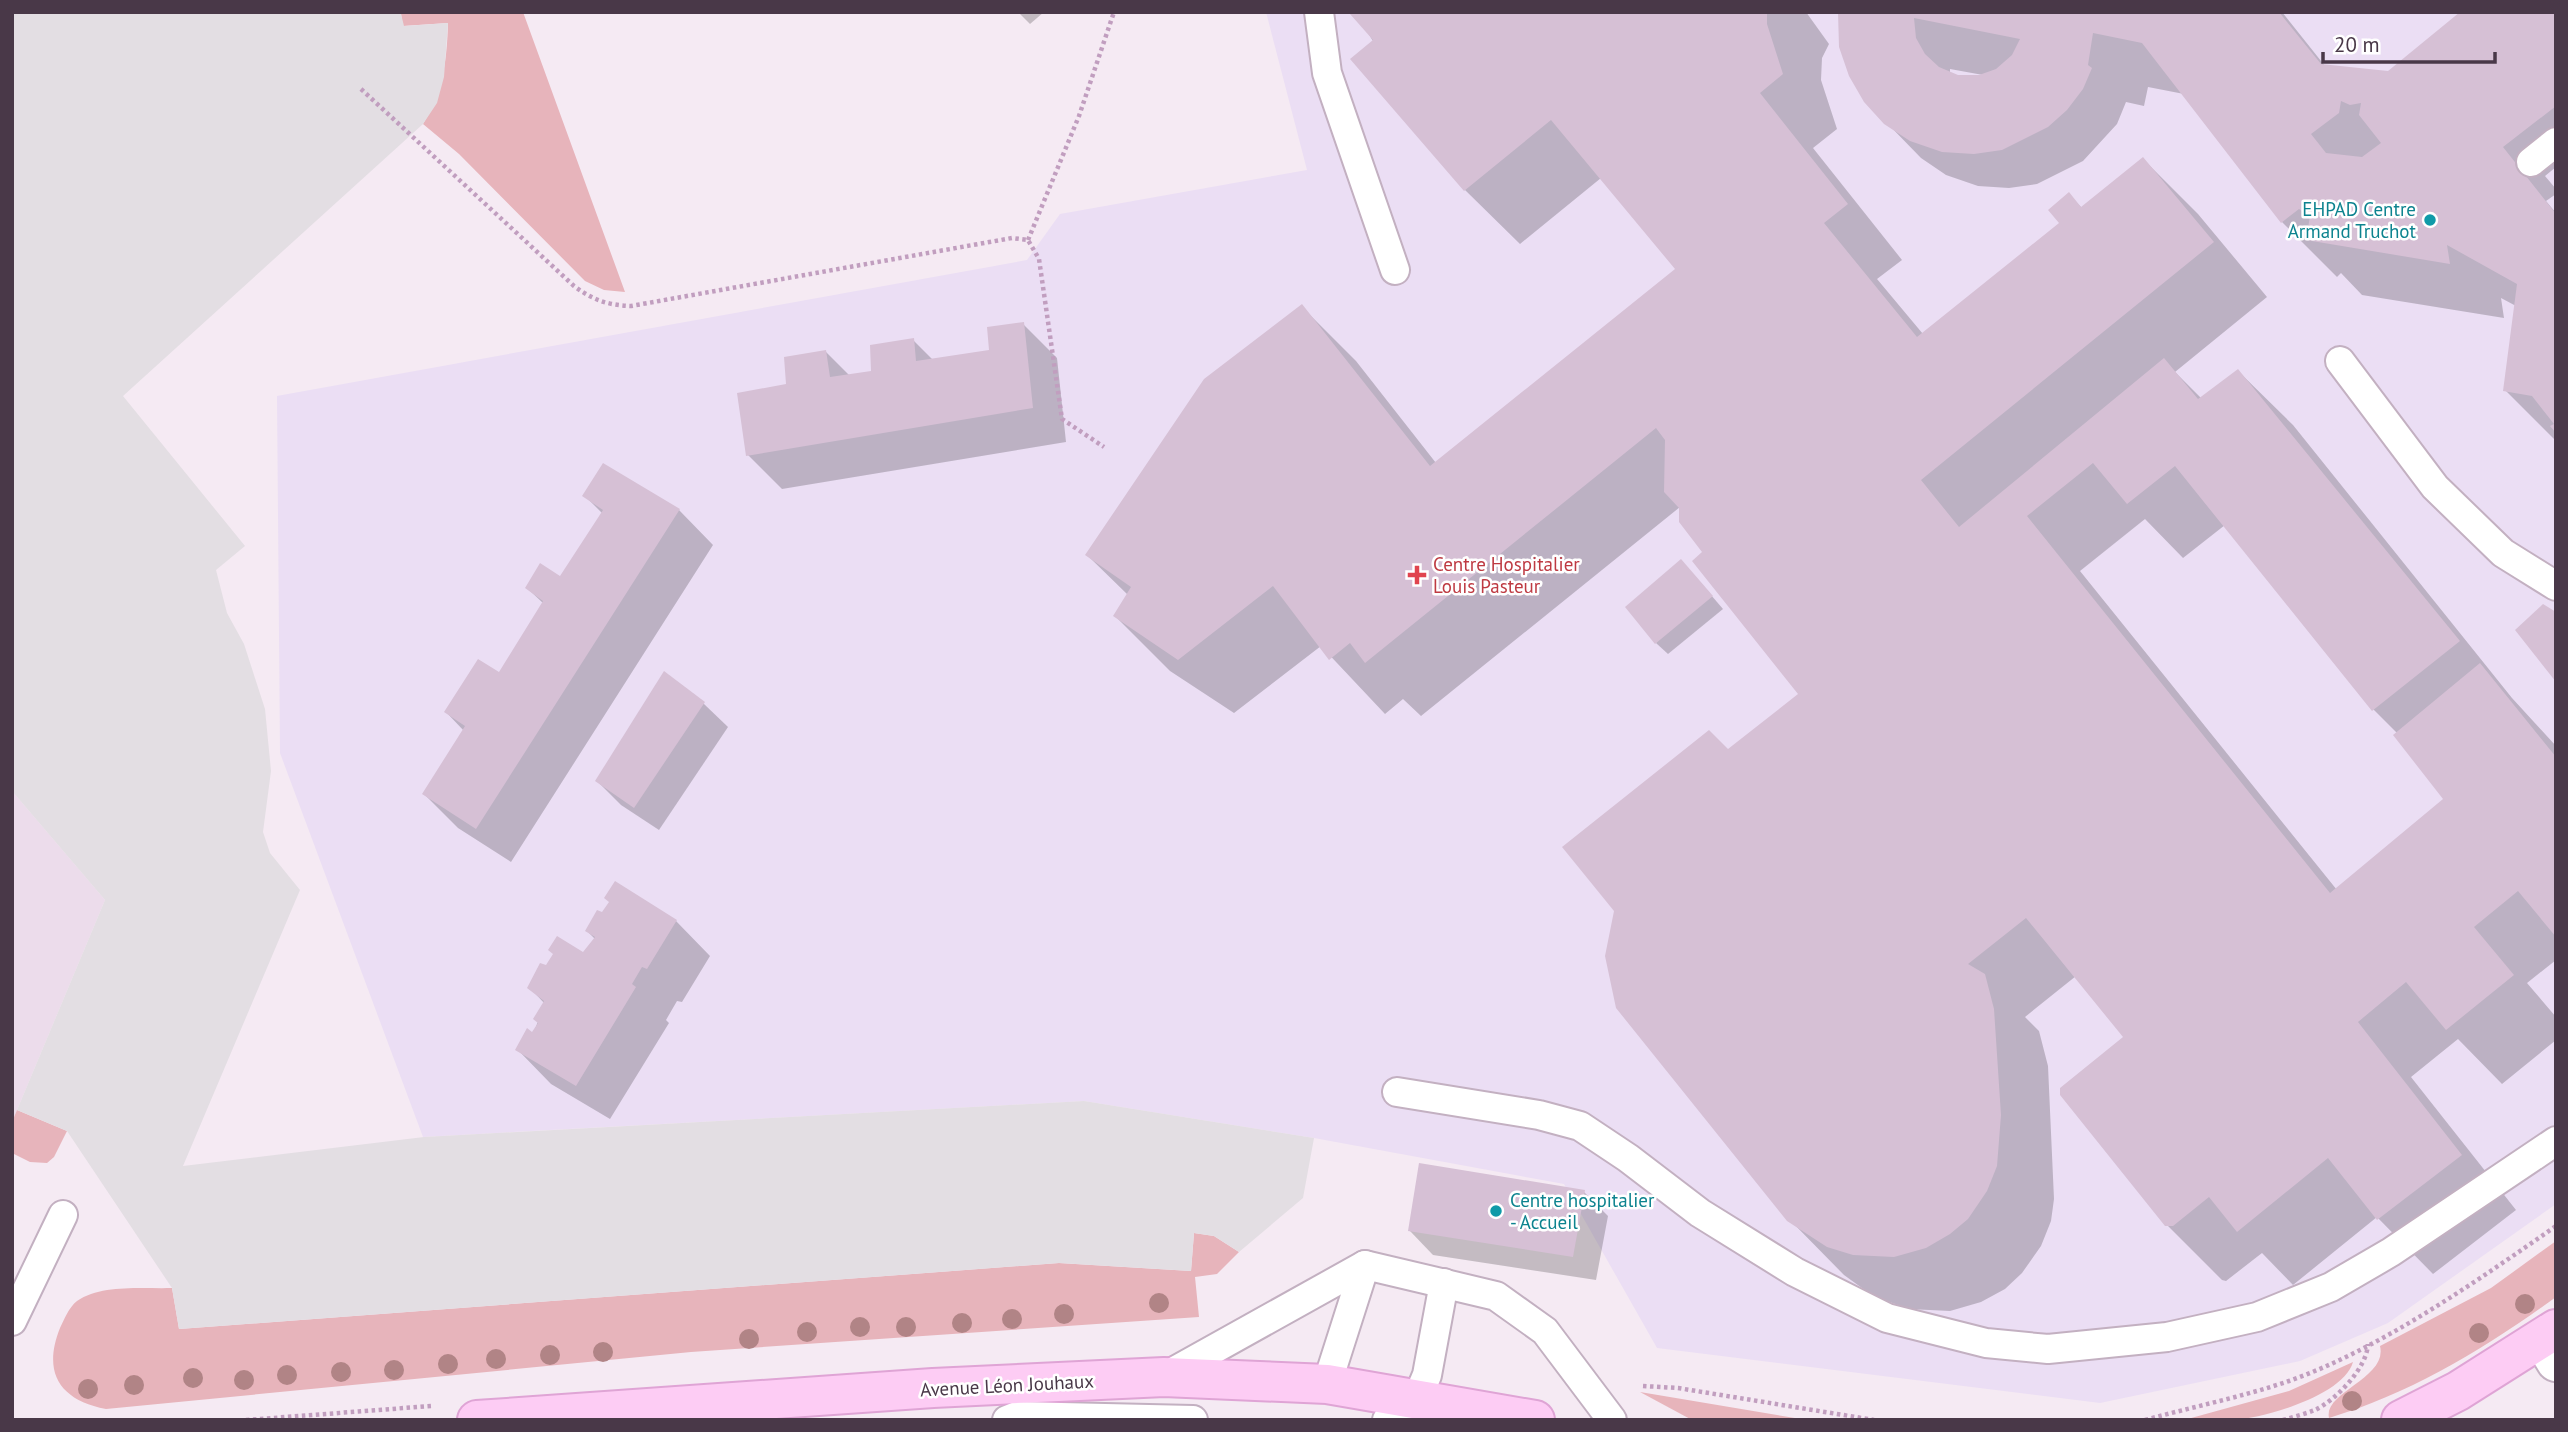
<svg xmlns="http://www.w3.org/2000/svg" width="2568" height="1432" viewBox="0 0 2568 1432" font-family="'PT Sans',sans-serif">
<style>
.residential{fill:#ecdceb}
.medical{fill:#ebdef4}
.green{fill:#e7b4bb}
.parking{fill:#e3dee3}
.shadow{fill:#0003;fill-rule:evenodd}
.building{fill:#d6c0d5;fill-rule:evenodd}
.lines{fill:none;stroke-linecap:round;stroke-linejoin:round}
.service-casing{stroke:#c3b0c1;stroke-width:32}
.minor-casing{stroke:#c3b0c1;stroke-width:42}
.secondary-casing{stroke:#dfa4d5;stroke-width:42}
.path{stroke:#c19ebf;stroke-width:4.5;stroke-dasharray:3.5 3.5;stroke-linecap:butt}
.service{stroke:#fff;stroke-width:28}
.minor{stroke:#fff;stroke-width:38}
.secondary{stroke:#fdccf4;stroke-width:38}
.tree{fill:#b18486}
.culture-dot{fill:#0f9aa8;stroke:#fff;stroke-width:2.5}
.health-dot{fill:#e0444e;stroke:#fff;stroke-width:2.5}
.labels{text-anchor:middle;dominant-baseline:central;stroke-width:5;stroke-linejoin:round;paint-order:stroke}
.culture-label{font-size:19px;fill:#0d838f;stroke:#fff;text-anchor:end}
.health-label{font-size:19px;fill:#be3a42;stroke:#fff;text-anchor:start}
.street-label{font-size:19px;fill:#493848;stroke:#fff}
</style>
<rect width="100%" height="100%" fill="#f5eaf3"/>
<polygon class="residential" points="12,791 105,900 12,1122"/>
<polygon class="medical" points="1266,12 2556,12 2556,1204 2388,1323 2300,1361 2100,1403 1657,1348 1564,1184 1314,1138 1084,1101 423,1137 280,753 277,396 1027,260 1060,214 1307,170"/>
<g class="green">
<path d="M406,12H523L625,292L604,290L585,281L459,154L423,124C443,92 447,60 448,23L403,26L401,14Z"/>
<polygon points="17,1110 67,1131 54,1157 47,1163 30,1162 12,1153 12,1122"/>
<path d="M1194,1233L1214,1236L1239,1252L1217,1274L1195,1277L1199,1317L691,1352L106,1409C60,1400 42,1373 60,1328C64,1320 69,1307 77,1301C102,1284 143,1289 172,1288L179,1329L1059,1263L1191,1271Z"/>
<path d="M2556,1241V1297C2486,1348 2412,1393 2329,1418C2323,1392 2388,1378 2380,1346L2491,1288Z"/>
<path d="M2353,1362C2344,1395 2265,1418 2234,1420C2217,1421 2200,1420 2184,1420L2289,1391Z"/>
<polygon points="1640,1392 1807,1420 1692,1420"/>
</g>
<polygon class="parking" points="12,12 406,12 401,14 404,26 448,23 444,77 437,103 423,124 123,396 245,546 216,570 227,613 244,644 265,709 271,771 263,832 270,853 300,890 183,1166 424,1137 1084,1101 1314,1138 1303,1198 1239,1252 1214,1236 1194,1233 1191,1271 1059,1263 179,1329 172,1288 67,1131 17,1110 105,900 12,791"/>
<g class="shadow">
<polygon points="1018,12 1044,12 1030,24"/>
<path d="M1355,12H1806L1829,44L1822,58L1821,80L1837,129L1813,148L1902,260L1877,279L1923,334L2062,223L2069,195L2082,208L2143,159L2198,214L2267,297L2175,372L2201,398L2238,371L2293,425L2512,698L2556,746V960L2527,983L2556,1017V1040L2502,1084L2458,1039L2411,1077L2516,1210L2433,1274L2377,1217L2293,1285L2262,1253L2226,1281L2222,1280L2167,1225L2125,1038L2076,976L2025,1017L2039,1031L2048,1066L2054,1199L2051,1221L2041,1246L2022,1273L2005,1289L1981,1302L1950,1311L1909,1309L1873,1296L1844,1275L1789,1219L1728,751L1800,694L1704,553L1680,507L1421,716L1403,699L1385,714L1321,646L1234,713L1170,671L1115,616L1128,595L1087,555L1301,306L1356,361L1436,463L1677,270L1601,178L1520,244L1465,190ZM2145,519L2183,558L2225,525L2374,710L2398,734L2446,799L2337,890L2080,571Z"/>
<path d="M1840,12H2282L2325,66L2388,73L2556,12V167L2545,176L2556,189V194L2546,201L2556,213V441L2505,390L2516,306L2501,298L2504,318L2362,295L2341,273L2337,277L2282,222L2184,94L2148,87L2144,106L2126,102L2117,124L2083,161L2037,184L2009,188L1978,186L1946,175L1921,158L1886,122ZM1950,69L1983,75L1958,77L1950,74Z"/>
<polygon points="1023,324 1057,358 1066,442 782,489 748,455 788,385 826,352 850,376 873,372 913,340 933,360 991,351"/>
<polygon points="585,496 679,510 713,545 511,862 458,828 424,794 464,731 446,712 499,674 544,604 527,588 561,578 603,514"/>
<polygon points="1693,574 1723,609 1668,654 1656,643"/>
<polygon points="664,673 704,704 728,727 659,830 621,805 597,781"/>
<polygon points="676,921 710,956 682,1002 677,1001 666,1020 669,1023 610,1119 551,1084 517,1049 533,1034 545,1004 529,987 583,955 595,939 587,931"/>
<polygon points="1584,1192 1608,1216 1596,1280 1433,1255 1410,1231"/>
</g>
<g class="building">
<polygon points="1352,12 1767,12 1767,24 1783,74 1760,93 1848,204 1824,223 1917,337 2059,223 2048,210 2069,192 2081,207 2143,157 2214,242 1921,480 1959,527 2164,358 2198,399 2238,369 2460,641 2372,711 2175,466 2127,504 2093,463 2027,516 2330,893 2443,799 2393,735 2480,663 2556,757 2556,937 2518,891 2474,927 2514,975 2446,1030 2406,982 2358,1022 2462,1155 2377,1220 2328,1158 2237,1232 2209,1197 2173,1226 2165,1226 2060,1095 2060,1088 2123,1037 2026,918 1968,964 1985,974 1994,1009 2001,1115 1997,1166 1987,1191 1968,1219 1950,1234 1926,1248 1894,1257 1853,1255 1827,1247 1787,1221 1616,1008 1605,956 1614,911 1562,847 1709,730 1728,749 1798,694 1692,561 1702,552 1679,522 1679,508 1664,492 1665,440 1656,428 1365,663 1350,643 1329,660 1273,586 1178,660 1113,616 1131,587 1085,555 1204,379 1302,304 1430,466 1675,269 1551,120 1464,191 1350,59 1373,40 1350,14"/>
<path d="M1838,12H2279L2321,64L2388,71L2460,12H2556V106L2503,147L2556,214V433L2550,426L2554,424L2532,396L2503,391L2517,284L2447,245L2450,264L2306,240L2310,216L2299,209L2281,223L2142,43L2093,33L2088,65L2092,68L2083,89L2067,110L2048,127L2002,150L1974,154L1942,152L1910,141L1884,124L1864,102L1849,76L1839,47ZM1914,18L2020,39L2012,55L1996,69L1979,75H1958L1939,67L1925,54L1916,38ZM2341,101L2350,105L2361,103L2359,115L2381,143L2362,157L2326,153L2311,134L2339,113Z"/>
<polygon points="1024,322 1033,408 746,456 737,393 786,384 784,357 826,350 830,377 871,371 870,345 914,338 916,361 989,350 987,327"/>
<polygon points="603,463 680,509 476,829 422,794 465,726 444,712 478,659 499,672 543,601 525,588 540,563 560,576 603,510 582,496"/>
<polygon points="1681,559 1713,596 1655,644 1625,607"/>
<polygon points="2543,604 2556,612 2556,682 2515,630"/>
<polygon points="664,671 705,702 634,808 595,781"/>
<polygon points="615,881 677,920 647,969 642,967 632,984 636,987 576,1086 515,1050 527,1028 532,1032 538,1023 533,1019 544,1001 527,988 540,963 546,965 553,954 548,950 557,936 583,952 595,937 585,931 597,910 602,912 609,902 604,898"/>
<polygon points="1419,1163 1585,1190 1573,1257 1408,1231"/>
</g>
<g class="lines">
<defs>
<g id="service">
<polyline points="1319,12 1327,73 1395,270"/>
<polyline points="2531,162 2556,142"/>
<polyline points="2340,361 2435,487 2503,553 2556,586"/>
<polyline points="1397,1092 1539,1115 1580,1126 1628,1158 1700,1213 1795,1272 1887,1318 1986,1343 2048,1349 2167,1337 2257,1317 2331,1287 2391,1252 2556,1141"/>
<polyline points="12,1321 63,1215"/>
<polyline points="1164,1377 1365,1265 1496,1296 1545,1331 1612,1420"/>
<polyline points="1327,1384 1365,1265"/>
<polyline points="1007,1420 1017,1416 1193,1420"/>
<polyline points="1387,1420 1417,1399 1427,1375 1444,1283"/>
</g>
<polyline id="minor" points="2542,1339 2556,1362"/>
<g id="secondary">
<polyline points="477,1420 933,1388 1164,1377 1327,1384 1535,1420"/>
<polyline points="2401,1420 2458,1391 2556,1329"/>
</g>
</defs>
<use href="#service" class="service-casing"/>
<use href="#minor" class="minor-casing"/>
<use href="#secondary" class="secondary-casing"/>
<g class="path">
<path d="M361,89L574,286C593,300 607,305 631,306L1012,238L1028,240L1039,259L1062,419L1104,447"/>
<polyline points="1028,240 1079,116 1114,12"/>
<polyline points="1643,1386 1678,1388 1874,1420"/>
<polyline points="246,1420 431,1406"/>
<path d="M2145,1420C2192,1407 2242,1397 2289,1381C2380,1349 2477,1281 2556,1226"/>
<path d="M2283,1420C2293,1417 2305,1414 2315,1410C2336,1400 2367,1368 2368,1344"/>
</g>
<use href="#service" class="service"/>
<use href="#minor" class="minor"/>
<use href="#secondary" class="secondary"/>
</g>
<g class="tree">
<circle cx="1159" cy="1303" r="10"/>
<circle cx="2525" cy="1304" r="10"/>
<circle cx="1064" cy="1314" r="10"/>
<circle cx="1012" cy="1319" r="10"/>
<circle cx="962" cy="1323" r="10"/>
<circle cx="860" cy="1327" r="10"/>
<circle cx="906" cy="1327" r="10"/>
<circle cx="807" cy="1332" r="10"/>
<circle cx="2479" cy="1333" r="10"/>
<circle cx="749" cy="1339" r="10"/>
<circle cx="603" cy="1352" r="10"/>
<circle cx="550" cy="1355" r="10"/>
<circle cx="496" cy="1359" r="10"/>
<circle cx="448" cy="1364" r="10"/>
<circle cx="394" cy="1370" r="10"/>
<circle cx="341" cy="1372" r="10"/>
<circle cx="287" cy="1375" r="10"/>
<circle cx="193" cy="1378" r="10"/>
<circle cx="244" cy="1380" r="10"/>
<circle cx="134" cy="1385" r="10"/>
<circle cx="88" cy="1389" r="10"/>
<circle cx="2352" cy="1401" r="10"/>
</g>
<g class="culture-dot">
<circle cx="2430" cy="220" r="7"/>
<circle cx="1496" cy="1211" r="7"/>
</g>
<path class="health-dot" d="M1413.5 564.5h7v7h7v7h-7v7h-7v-7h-7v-7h7z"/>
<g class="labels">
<g class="culture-label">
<text x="2416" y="209">EHPAD Centre<tspan x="2416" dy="22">Armand Truchot</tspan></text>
<text x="1510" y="1200" text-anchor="start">Centre hospitalier<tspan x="1510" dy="22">- Accueil</tspan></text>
</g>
<g class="health-label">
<text x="1433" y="564">Centre Hospitalier<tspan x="1433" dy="22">Louis Pasteur</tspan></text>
</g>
<g class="street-label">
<text transform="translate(1007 1385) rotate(-3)">Avenue Léon Jouhaux</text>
</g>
</g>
<rect width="2568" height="1432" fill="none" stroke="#493848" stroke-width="28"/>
<path d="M2323 52v10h172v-10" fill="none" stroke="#493848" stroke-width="3.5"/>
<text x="2334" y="52" font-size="21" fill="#493848" stroke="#ffffff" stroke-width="5" paint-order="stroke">20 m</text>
</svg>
